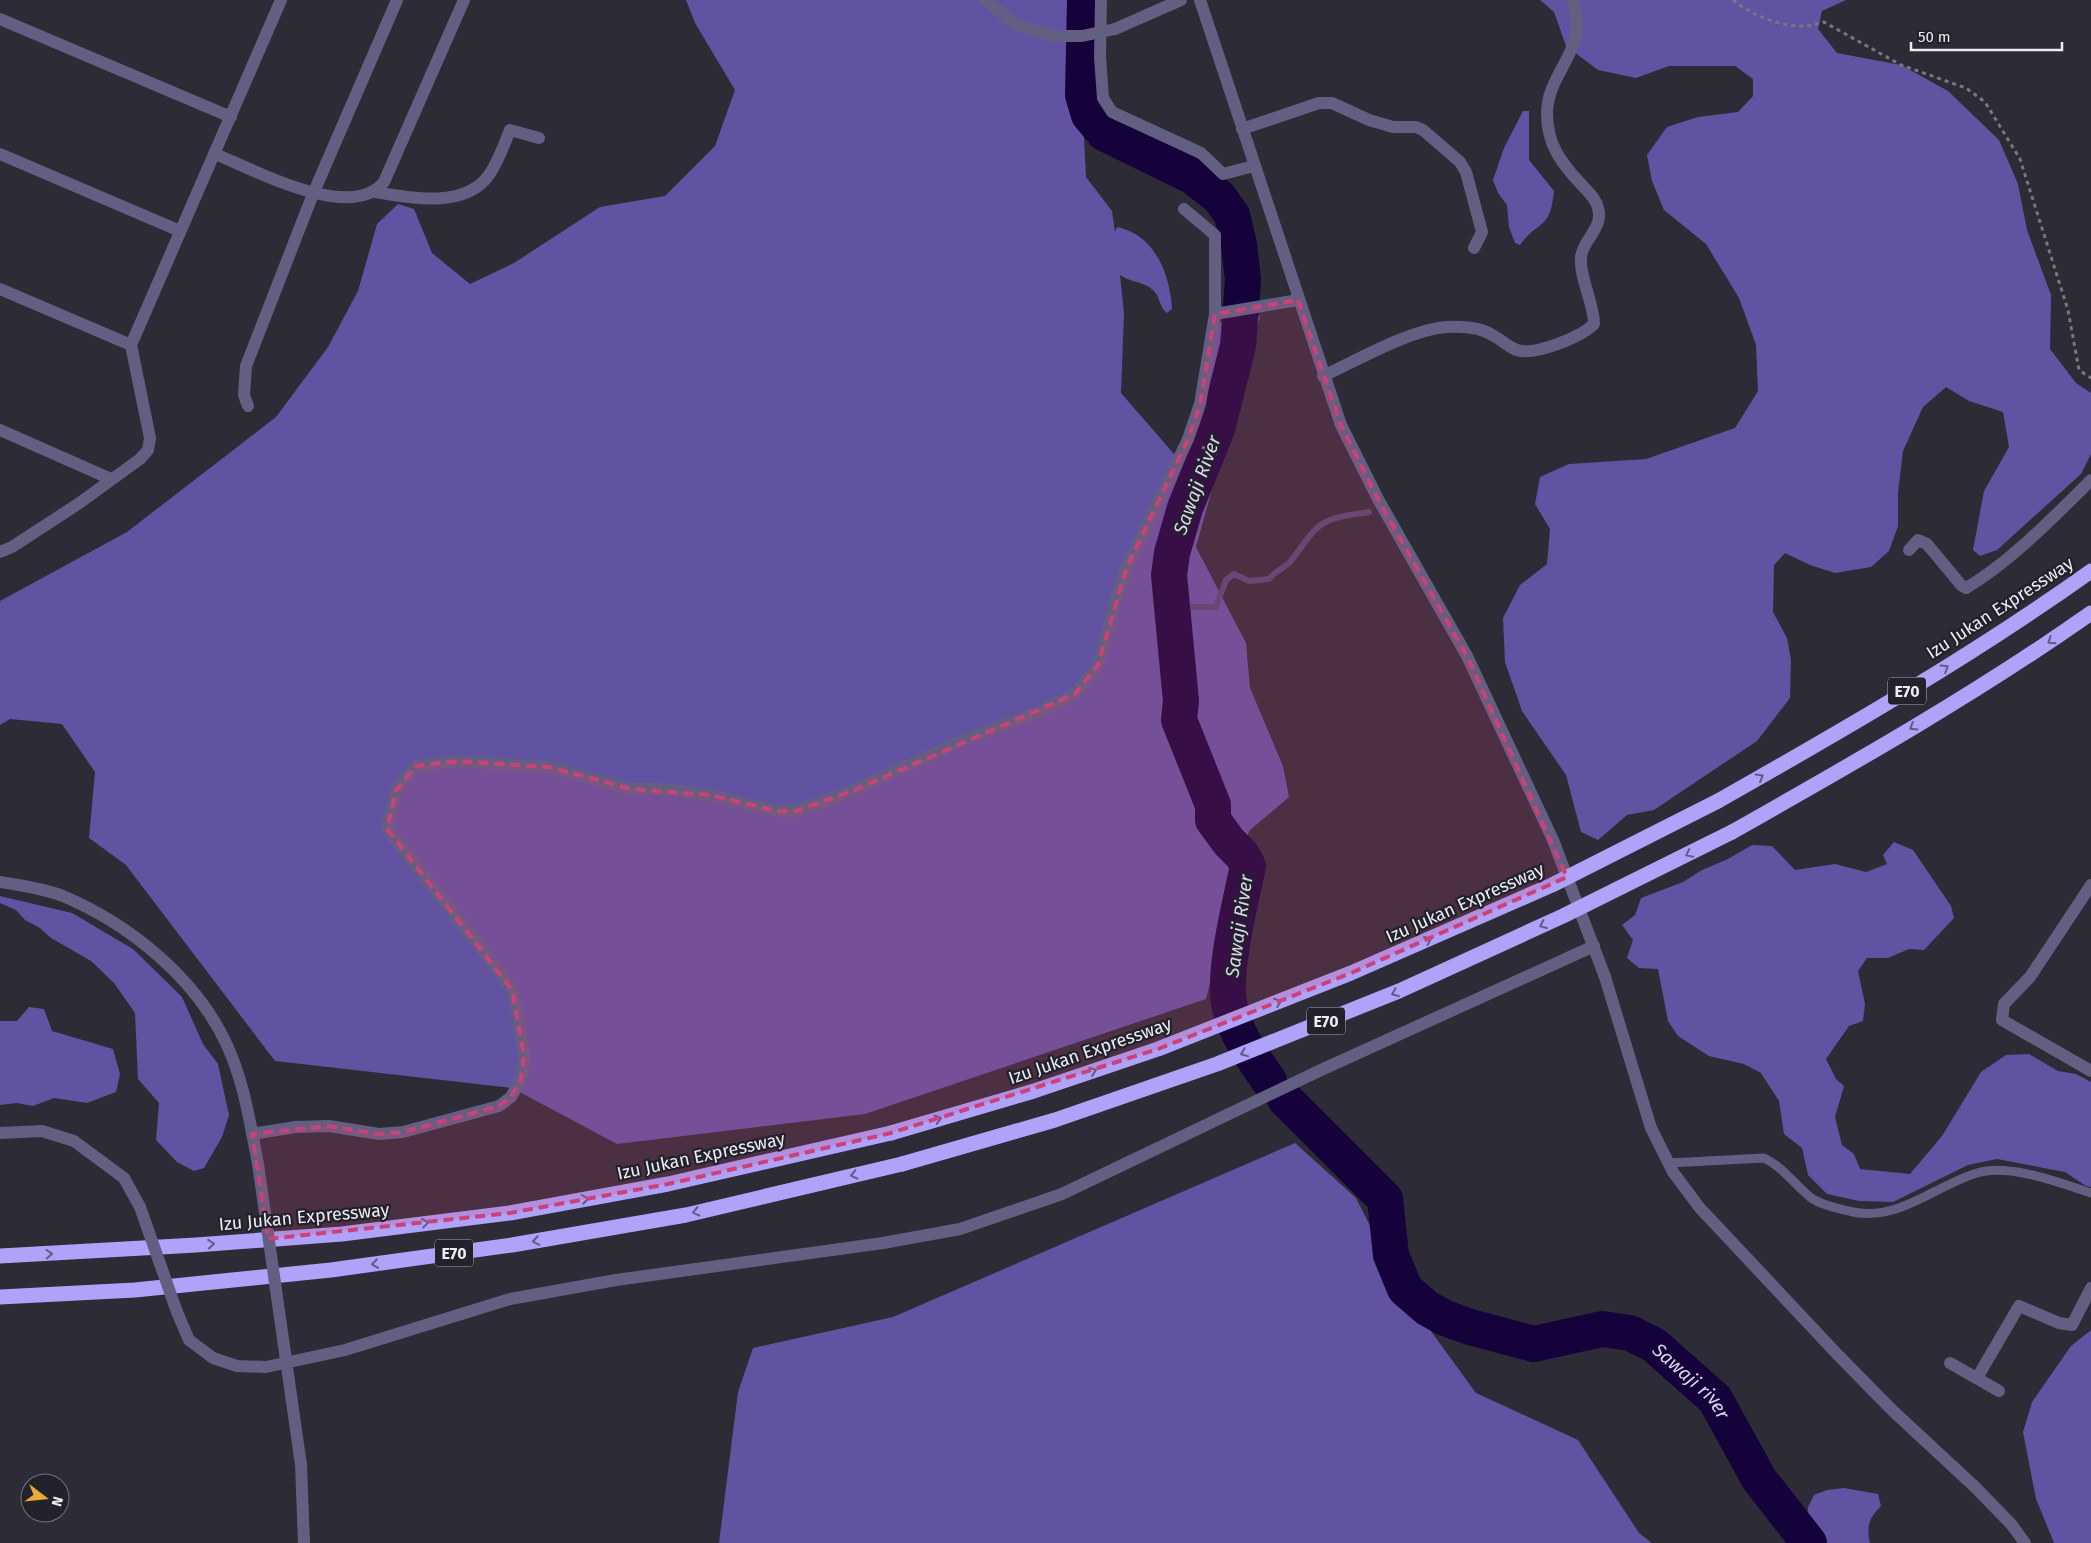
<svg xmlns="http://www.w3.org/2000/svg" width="2091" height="1543" viewBox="0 0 2091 1543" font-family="'Fira Sans',sans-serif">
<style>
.forest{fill:#6253a2}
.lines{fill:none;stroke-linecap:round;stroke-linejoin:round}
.stream{stroke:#564872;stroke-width:6}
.river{stroke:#15023a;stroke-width:36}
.path{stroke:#777780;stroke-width:3;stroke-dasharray:4 4;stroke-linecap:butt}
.service{stroke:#635f82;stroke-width:9}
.minor{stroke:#635f82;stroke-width:12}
.tertiary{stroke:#635f82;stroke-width:12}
.motorway{stroke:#aea2f9;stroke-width:15}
.minor-bridge{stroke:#635f82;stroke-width:12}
.tertiary-bridge{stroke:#635f82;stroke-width:12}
.motorway-bridge{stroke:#aea2f9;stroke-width:15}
.oneway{stroke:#615b88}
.marked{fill:#ca4279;fill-opacity:0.2;stroke:#ca4279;stroke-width:4;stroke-dasharray:10 6;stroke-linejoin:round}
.labels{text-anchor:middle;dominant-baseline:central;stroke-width:4.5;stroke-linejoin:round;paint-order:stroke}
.shield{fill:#22212c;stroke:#afafb7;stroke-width:1}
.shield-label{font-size:16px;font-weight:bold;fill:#ececf3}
.street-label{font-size:18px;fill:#ececf3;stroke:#22212c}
.water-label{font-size:19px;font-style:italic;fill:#d9d7ed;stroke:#22212c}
</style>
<rect width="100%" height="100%" fill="#2c2b36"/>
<g class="forest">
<path d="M686,0H1077L1086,177L1112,211L1115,232L1117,227C1155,235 1170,274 1172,309L1167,313C1159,307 1160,296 1153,290C1143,281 1129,282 1120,275L1124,313L1121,393L1181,462L1220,322L1260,316L1196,547L1246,643L1250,688L1283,766L1289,797L1249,831L1206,999L865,1114L617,1144L512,1088L275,1061L126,865L89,838L95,772L62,724L10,719L0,725V601L127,532L276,417L328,347L358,291L377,224L398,204L414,209L432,253L470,284L514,263L600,207L665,196L715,146L735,90L695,23Z"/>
<polygon points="1540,0 1846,0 1822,11 1818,29 1837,53 1901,65 1948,91 1999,140 2018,184 2027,230 2051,295 2050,349 2076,383 2091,393 2091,454 2081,474 1997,550 1980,556 1973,550 1984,491 2009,447 2003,412 1969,401 1946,387 1923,407 1903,451 1898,493 1898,526 1889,551 1871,567 1835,573 1810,565 1785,553 1774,565 1773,612 1787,638 1791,660 1790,698 1757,741 1654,810 1627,815 1598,840 1581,832 1566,775 1522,711 1505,662 1503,618 1520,585 1547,564 1550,529 1535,504 1540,477 1569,464 1646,459 1735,428 1758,391 1756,345 1739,298 1706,244 1664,210 1652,181 1647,155 1667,127 1698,117 1738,112 1753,96 1753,79 1735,66 1669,66 1636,78 1598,70 1566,46 1554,12"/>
<path d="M1523,111H1529V160L1554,191C1550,231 1539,219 1520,245L1515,243L1509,227L1507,205L1498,193L1493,180L1504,148Z"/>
<polygon points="1894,842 1913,850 1951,906 1954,918 1924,950 1909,949 1888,958 1867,958 1858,971 1865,1004 1863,1021 1849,1026 1826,1059 1836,1079 1844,1086 1835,1117 1842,1145 1854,1154 1860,1169 1910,1174 1942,1136 1981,1072 2006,1055 2029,1054 2058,1071 2076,1074 2091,1082 2091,1187 2086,1186 2065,1172 1997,1159 1968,1165 1893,1202 1859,1201 1827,1194 1808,1175 1802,1148 1784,1134 1779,1101 1761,1073 1744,1064 1709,1056 1678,1036 1668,1021 1658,969 1639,968 1627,958 1633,940 1622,925 1635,915 1641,898 1683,882 1702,870 1728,859 1752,845 1772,846 1795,870 1835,864 1866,872 1887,864 1883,855"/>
<polygon points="0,896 72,913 133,949 182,997 203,1044 218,1064 229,1115 222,1137 204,1168 194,1171 177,1162 156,1140 159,1103 138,1079 135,1013 114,983 91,961 51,938 40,928 25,920 16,910 0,903"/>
<polygon points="29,1007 44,1009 52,1031 113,1049 120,1074 116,1092 87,1103 54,1098 33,1106 17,1103 0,1105 0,1021 17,1021"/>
<polygon points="1295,1143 1356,1198 1406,1297 1476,1393 1578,1440 1639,1533 1652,1543 719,1543 738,1392 753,1348 893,1317"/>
<polygon points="2091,1330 2091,1543 2054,1543 2036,1499 2023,1432 2032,1402 2071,1346"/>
<path d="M1844,1488L1878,1494L1881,1506C1869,1518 1866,1526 1870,1543H1818L1815,1530L1807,1519L1808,1507L1814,1495L1827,1490Z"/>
</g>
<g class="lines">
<path class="stream" d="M1172,607H1216L1226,580L1234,574L1249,581L1269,579C1275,571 1283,569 1290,562C1299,552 1306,538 1317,528C1330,516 1352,515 1369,512"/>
<g class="river">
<path d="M1085,0L1083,95L1089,115L1104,133L1192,176L1219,197L1232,215L1239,245L1243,280L1238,346L1217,429L1185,508L1172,553L1169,575L1181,701L1179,720L1213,805V820L1229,842L1242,855L1248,866C1241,900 1223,970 1229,1003C1234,1032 1253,1058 1269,1081"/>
<path id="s1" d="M1285,1099L1385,1199L1391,1255L1405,1289L1427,1308L1445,1318L1470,1327L1534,1344L1602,1329L1630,1333L1654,1345L1715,1399L1759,1479L1809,1543"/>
</g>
<g class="path">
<path d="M1733,0C1751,15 1781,27 1805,26C1812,26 1818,23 1824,22L1901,65L1966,88L1985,102L2020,159L2068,310L2079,370L2091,378"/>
<polyline points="1202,447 1217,454"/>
</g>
<path class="service" d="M1669,1163L1764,1158C1783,1167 1794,1184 1810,1197C1820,1205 1840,1209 1853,1212C1900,1221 1934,1186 1977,1173C2009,1163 2060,1183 2091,1193"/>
<g class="minor">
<polyline points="1101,0 1100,57 1103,98 1112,112 1201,153 1223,174 1254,166"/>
<polyline points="0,19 231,117"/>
<polyline points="1242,129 1319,103 1332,103 1369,120 1393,127 1416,127 1423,130 1460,162 1466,172 1482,232 1474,248"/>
<polyline points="0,154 180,231"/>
<path d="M215,154C255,170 351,223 384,182L464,0"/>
<path d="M376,192C410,198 465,209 489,175C498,162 504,145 510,130L539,138"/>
<polyline points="0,289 131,345"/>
<polyline points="1215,314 1298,300"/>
<path d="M1323,376C1358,360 1409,330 1446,327C1462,326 1481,327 1494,336C1502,340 1508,347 1517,350C1535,356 1581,337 1594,324C1594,303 1579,277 1581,257C1583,239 1604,228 1598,208C1596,198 1587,191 1581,184C1561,163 1547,144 1547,114C1547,70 1592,49 1572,0"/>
<polyline points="248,406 244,395 246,366 313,194 397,0"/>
<polyline points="0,430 111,479"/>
<path d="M1909,550L1918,540L1927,544L1961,585L1966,588C2010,562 2055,516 2091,480"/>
<polyline points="0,552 12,547 78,504 140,459 148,450 150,438 131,345 281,0"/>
<path d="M0,882C20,885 44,889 63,896C129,924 195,977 226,1043C244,1081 250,1123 258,1164"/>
<polyline points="2091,885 2030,977 2004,1004 2002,1020 2091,1071"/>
<polyline points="252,1134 296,1127 329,1126 379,1134 403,1132 499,1106 511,1097 521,1079 524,1057 518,1016 512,990 495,966 387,829 396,790 416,766 458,761 549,767 631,789 659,789 711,795 777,811 796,811 852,791 956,743 1040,711 1075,694 1098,665 1116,599 1126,569 1188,439 1200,404 1215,314 1215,235 1184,209"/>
<polyline points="1950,1363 1999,1391"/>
<polyline points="1977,1378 2019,1306 2059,1323 2072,1325 2091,1288"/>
<polyline points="301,1465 304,1543"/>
</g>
<g class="tertiary">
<polyline points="985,0 1016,25 1053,36"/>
<polyline points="1200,0 1341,425 1378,499 1467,656 1553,840 1605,977 1651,1128 1673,1172 1699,1207 1837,1354 1892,1410 1975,1487 2011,1524 2025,1543"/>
<polyline points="1115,29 1181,0"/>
<polyline points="0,1133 42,1131 74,1141 124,1178 140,1207"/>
<polyline points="177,1312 189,1340 213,1358 237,1366 266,1367 345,1350 510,1299 616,1280 883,1243 960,1229 1062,1194 1321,1070 1594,946"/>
</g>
<g class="motorway">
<path d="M1718,801C1845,729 1972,656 2091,571"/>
<path d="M1732,832C1854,763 1976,694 2091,613"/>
<polyline points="0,1256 196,1245 342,1234 510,1213 668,1184 891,1133"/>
<polyline points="0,1297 135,1290 331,1270 512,1245 686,1215 902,1164"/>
</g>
<polyline class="minor-bridge" points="258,1164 301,1465"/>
<g class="tertiary-bridge">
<polyline points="1053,36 1082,36 1115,29"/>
<polyline points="140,1207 177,1312"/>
</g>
<g class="motorway-bridge">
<polyline points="891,1133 1034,1091 1158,1049 1351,973 1552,885 1718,801"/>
<polyline points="902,1164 1055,1120 1217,1064 1399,991 1563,916 1732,832"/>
</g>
</g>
<defs><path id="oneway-chevron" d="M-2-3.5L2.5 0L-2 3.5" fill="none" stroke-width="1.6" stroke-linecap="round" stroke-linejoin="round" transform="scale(1.25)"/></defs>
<g class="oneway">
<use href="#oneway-chevron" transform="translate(2051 641) rotate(146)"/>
<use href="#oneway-chevron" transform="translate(1945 668) rotate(-32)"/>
<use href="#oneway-chevron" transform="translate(1913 727) rotate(148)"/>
<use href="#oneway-chevron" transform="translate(1760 777) rotate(-30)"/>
<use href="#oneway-chevron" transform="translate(1689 854) rotate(154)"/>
<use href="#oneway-chevron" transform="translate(1543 925) rotate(155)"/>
<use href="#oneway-chevron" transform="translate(1428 940) rotate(-24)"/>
<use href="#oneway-chevron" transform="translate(1395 993) rotate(158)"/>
<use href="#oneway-chevron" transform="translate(1278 1002) rotate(-21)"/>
<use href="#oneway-chevron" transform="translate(1244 1053) rotate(158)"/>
<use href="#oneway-chevron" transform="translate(1093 1071) rotate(-19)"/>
<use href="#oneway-chevron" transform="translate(938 1119) rotate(-16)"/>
<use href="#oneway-chevron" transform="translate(854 1175) rotate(167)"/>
<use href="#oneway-chevron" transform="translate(585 1199) rotate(-10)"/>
<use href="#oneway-chevron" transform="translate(696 1212) rotate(167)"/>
<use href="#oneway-chevron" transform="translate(425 1223) rotate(-7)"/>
<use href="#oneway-chevron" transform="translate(536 1241) rotate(170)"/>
<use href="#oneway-chevron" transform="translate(211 1244) rotate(-4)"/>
<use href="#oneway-chevron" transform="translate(49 1254) rotate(-3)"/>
<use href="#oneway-chevron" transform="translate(375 1264) rotate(172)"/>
</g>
<path class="marked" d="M1298,300L1341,425L1378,499L1467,656L1567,877L1351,973L1158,1049L891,1133L668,1184L510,1213L268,1239L252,1134L329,1126L379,1134L403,1132L499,1106L511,1097L521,1079L524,1057L512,990L387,829L396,790L416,766L458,761L549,767L631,789L711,795L777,811H796L852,791L1075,694L1098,665L1126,569L1188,439L1200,404L1215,314Z"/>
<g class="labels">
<g class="shield">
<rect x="1888" y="677.5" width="38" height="27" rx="4"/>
<rect x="1307" y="1007.5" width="38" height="27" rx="4"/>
<rect x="435" y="1239.5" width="38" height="27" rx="4"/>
</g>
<g class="shield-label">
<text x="1907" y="691">E70</text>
<text x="1326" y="1021">E70</text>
<text x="454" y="1253">E70</text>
</g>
<g class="street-label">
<text transform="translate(2000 608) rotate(-33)">Izu Jukan Expressway</text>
<text transform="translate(1465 903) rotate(-24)">Izu Jukan Expressway</text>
<text transform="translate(1090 1051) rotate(-19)">Izu Jukan Expressway</text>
<text transform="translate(701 1156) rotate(-12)">Izu Jukan Expressway</text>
<text transform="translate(304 1217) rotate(-5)">Izu Jukan Expressway</text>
</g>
<g class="water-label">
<text transform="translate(1197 485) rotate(-70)">Sawaji River</text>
<text transform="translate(1239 926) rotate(-82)">Sawaji River</text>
<text stroke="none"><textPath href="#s1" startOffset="554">Sawaji river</textPath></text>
</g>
</g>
<g transform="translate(45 1498) rotate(106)"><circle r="24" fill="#22212c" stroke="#73727c"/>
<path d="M0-4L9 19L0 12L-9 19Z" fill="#e8ab37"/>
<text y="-8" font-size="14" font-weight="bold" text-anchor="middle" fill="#ececf3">N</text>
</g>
<path d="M1911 42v8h151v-8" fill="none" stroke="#ececf3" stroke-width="2.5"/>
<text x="1918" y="42" font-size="15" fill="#ececf3" stroke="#22212c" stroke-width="4" paint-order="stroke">50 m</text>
</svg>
